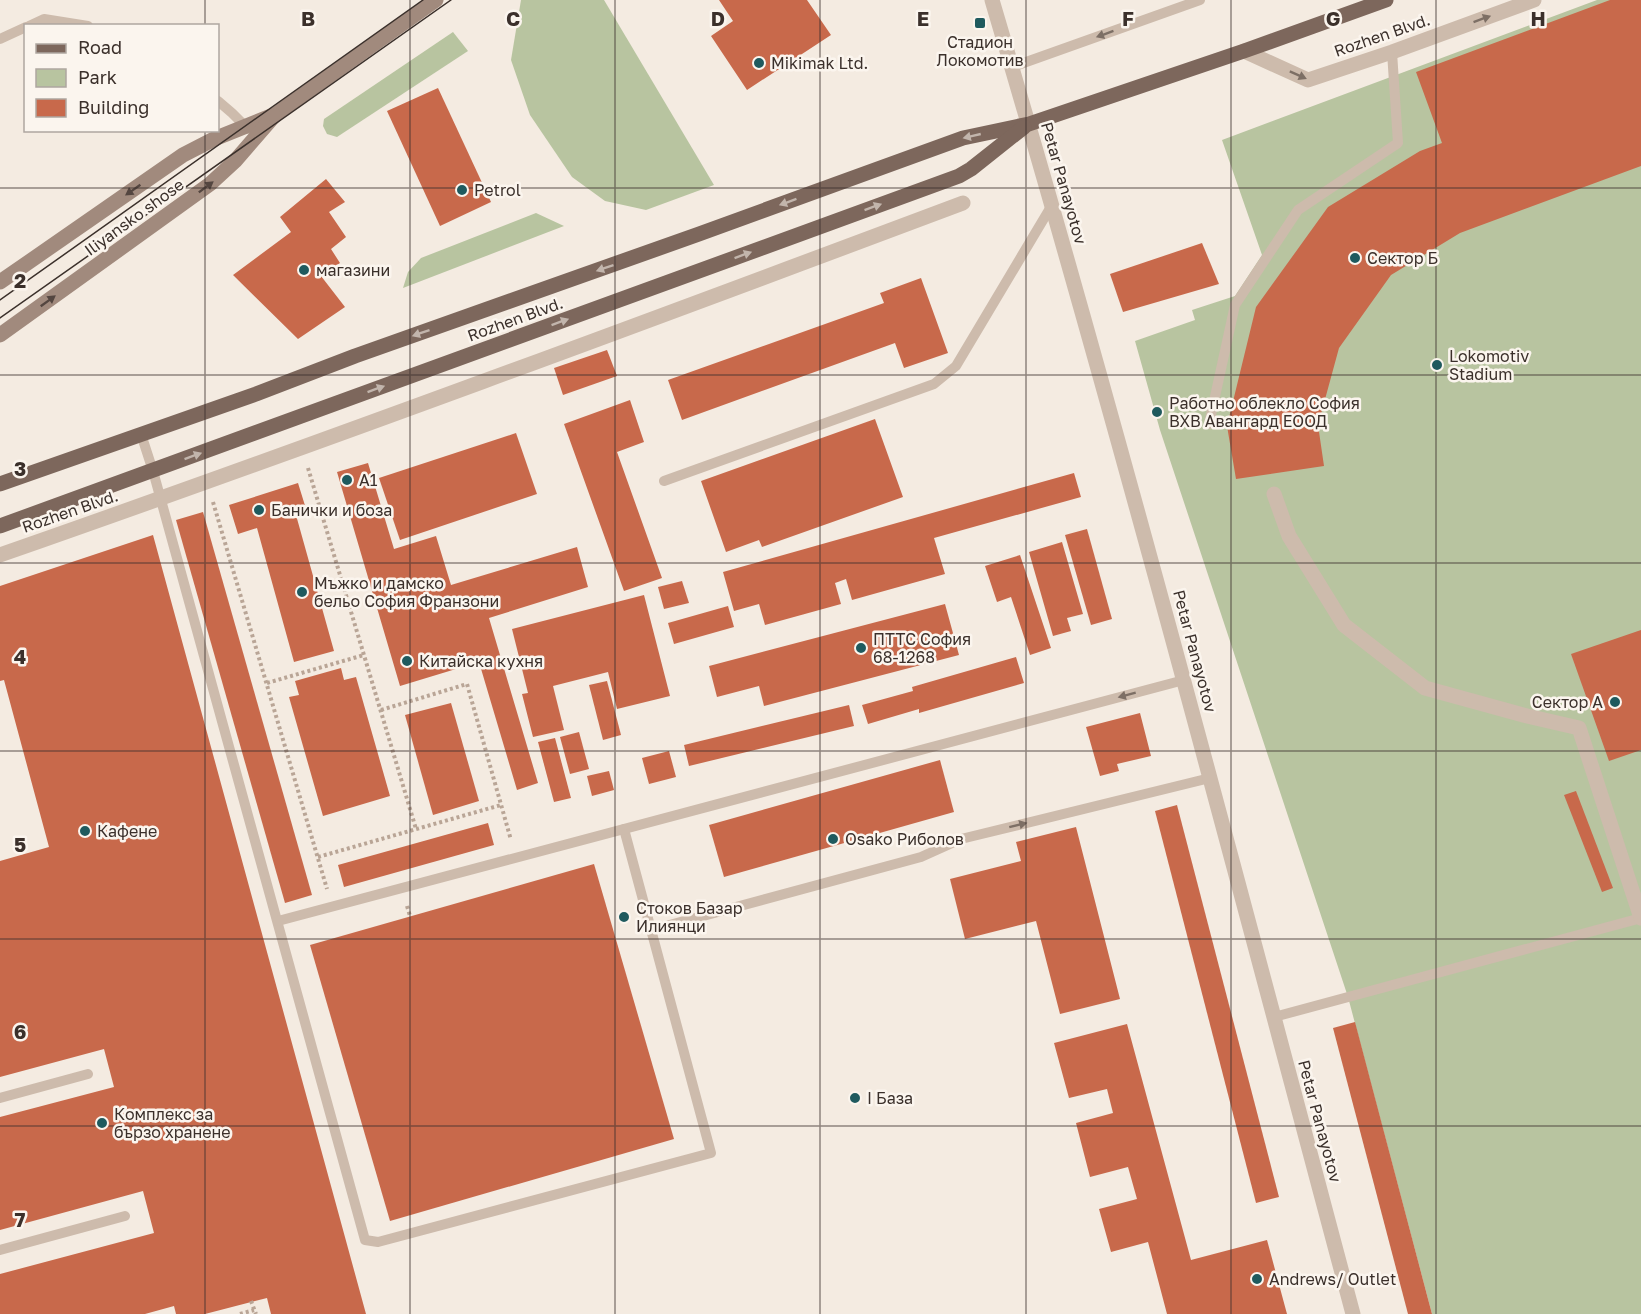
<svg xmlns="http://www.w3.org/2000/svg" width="1641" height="1314" viewBox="0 0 1641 1314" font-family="'Golos Text',sans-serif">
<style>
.green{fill:#b8c4a0}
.building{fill:#c8694b}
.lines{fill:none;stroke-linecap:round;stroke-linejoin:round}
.path{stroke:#b9a596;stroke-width:4;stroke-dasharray:3 3;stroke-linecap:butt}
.lane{stroke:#cdbbac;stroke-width:10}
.street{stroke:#cdbbac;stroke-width:15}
.secondary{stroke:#a18a7d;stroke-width:15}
.primary{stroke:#7d675c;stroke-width:15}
.tram{stroke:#3b302b;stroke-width:1.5}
.oneway{fill:#7d6f65}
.oneway2{fill:#c2b5ac}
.oneway3{fill:#544640}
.grid{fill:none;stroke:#3b302b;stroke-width:1.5;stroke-opacity:0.55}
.poi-dot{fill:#1f5a5e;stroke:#fbf5ee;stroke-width:2}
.labels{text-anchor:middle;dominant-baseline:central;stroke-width:5;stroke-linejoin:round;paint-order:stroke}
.street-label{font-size:16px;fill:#3b302b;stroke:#fbf5ee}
.poi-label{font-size:16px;fill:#3b302b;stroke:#fbf5ee;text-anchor:start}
.grid-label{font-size:20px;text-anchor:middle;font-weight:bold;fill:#3b302b;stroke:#fbf5ee;stroke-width:5;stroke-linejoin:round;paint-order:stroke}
</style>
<rect width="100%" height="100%" fill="#f4ebe1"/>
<g class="green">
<polygon points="521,0 604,0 714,185 646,210 605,201 572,177 530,115 511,60"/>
<polygon points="1597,0 1641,0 1641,1314 1432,1314 1348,997 1160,430 1135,341 1195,320 1192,310 1235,296 1262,255 1222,140"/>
<polygon points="453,32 468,51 337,137 327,134 323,126 324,119"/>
<polygon points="536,213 564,226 403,288 408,272 421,258"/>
</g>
<g class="building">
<polygon points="719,0 807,0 831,35 747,90 711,36 733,21"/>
<polygon points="1610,0 1641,0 1641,166 1460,233 1391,275 1339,348 1318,425 1324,466 1236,479 1227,426 1256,307 1328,207 1420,151 1442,143 1416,72"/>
<polygon points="438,88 491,202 440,226 387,111"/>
<polygon points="326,179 345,202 329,212 346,237 331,249 340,263 321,276 345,307 298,339 233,275 291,232 280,217"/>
<polygon points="1202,243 1219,284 1123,312 1110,274"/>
<polygon points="921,278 948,353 904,368 895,343 682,420 668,380 884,303 880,293"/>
<polygon points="607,350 617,376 563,395 554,368"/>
<polygon points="630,400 644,442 617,452 662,578 624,591 564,424"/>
<polygon points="875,419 903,497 762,547 759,540 726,552 701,481"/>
<polygon points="516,433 537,494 400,540 379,478"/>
<polygon points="368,463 394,549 436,536 451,585 577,547 588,587 489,618 538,783 517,790 479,662 400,686 337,472"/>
<polygon points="1074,473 1081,497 934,538 945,574 852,600 846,579 835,583 841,604 765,625 759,604 734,611 723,572"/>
<polygon points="298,483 307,512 296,515 334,651 294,662 257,528 238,534 229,505"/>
<polygon points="203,512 312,895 285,903 176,520"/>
<polygon points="1087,529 1112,619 1091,625 1065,535"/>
<polygon points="153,535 366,1314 271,1314 267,1298 205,1314 176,1314 174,1306 145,1314 0,1314 0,1274 154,1233 143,1191 0,1230 0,1117 114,1087 104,1049 0,1077 0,861 49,847 4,680 0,681 0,586"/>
<polygon points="1062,542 1083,614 1067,618 1071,631 1053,636 1029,552"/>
<polygon points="1020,555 1051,648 1030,655 1011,597 997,602 985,566"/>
<polygon points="682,581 689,603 664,609 658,587"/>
<polygon points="644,595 670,696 617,709 608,672 553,686 564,730 533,737 522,694 528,693 512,629"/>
<polygon points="945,604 959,655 764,706 759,686 717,697 709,666"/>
<polygon points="728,606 734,627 674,644 668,623"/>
<polygon points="1641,630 1641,750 1609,761 1571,654"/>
<polygon points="1016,657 1024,683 919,713 919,709 868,724 862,705 913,691 912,687"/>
<polygon points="341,668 344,680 356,677 390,796 323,816 289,697 299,695 295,681"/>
<polygon points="607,681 621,735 603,740 589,685"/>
<polygon points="451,703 479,801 433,815 405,715"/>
<polygon points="849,705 854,726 689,766 684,745"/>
<polygon points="1140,713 1151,756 1117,764 1119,771 1100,776 1086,727"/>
<polygon points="579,732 589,769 570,774 560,737"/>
<polygon points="555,738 571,798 554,802 538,742"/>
<polygon points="669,751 676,777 649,784 642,758"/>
<polygon points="940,760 954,812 724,877 709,825"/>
<polygon points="609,771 614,790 592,796 587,776"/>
<polygon points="1576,791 1613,888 1602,892 1564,795"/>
<polygon points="1177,805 1279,1197 1256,1203 1155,811"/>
<polygon points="488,823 494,845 344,887 338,865"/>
<polygon points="1076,827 1120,999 1060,1014 1036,921 965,939 950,879 1021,861 1016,842"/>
<polygon points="594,864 674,1139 390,1221 310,945"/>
<polygon points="1355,1022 1432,1314 1408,1314 1333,1028"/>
<polygon points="1127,1024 1191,1260 1267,1240 1287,1314 1167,1314 1148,1242 1111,1252 1099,1209 1137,1199 1128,1167 1090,1177 1076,1123 1113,1113 1107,1089 1069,1098 1054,1043"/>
</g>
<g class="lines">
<g class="path">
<polyline points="308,468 416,829"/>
<polyline points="213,502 327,889"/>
<polyline points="267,683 364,655"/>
<polyline points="381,710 467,684 511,840"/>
<polyline points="318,857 501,805"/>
<polyline points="407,906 410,916"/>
<polyline points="251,1301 256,1314"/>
<polyline points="240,1314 254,1310"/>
</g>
<g class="lane">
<polyline points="29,26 44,19 88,26"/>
<polyline points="0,39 26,27"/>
<polyline points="1012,67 1200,0"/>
<polyline points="218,101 232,113 248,129"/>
<polyline points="1209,424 1235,305 1298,210 1398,143 1392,52"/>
<polyline points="141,434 153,471 365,1240 378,1242 711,1153 624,829"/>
<polyline points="664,481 934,384 956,366 1052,205"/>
<polyline points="278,921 1184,680"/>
<polyline points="651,930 921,857 961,839 1210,778"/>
<polyline points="1274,1017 1641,918"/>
<polyline points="0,1098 88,1074"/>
<polyline points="0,1250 125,1216"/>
</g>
<g class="street">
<path d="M992,0C1121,436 1236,875 1353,1314"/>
<polyline points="1244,51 1308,80 1392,52 1534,0"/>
<polyline points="1274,494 1289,536 1344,625 1425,688 1527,716 1579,728 1641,918"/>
<path d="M0,555C323,442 643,323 963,203"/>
</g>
<g class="secondary">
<polyline points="0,282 183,155 214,139 276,114 436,0"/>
<polyline points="0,335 210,184 235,161 274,116"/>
</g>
<g class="primary">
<polyline points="0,484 256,394 355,356 699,234 963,138 1029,124 1244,51 1386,0"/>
<polyline points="0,526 959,176 971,169 1024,127"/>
</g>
<g class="tram">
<polyline points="0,300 423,0"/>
<polyline points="0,318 451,0"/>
</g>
</g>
<defs><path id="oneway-solid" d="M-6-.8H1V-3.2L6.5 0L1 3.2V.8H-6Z" transform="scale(1.5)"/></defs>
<g class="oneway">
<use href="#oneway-solid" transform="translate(1482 19) rotate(-20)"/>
<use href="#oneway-solid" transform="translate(1105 34) rotate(160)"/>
<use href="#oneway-solid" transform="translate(1298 75) rotate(24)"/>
<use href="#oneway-solid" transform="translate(1127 695) rotate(165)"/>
<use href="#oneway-solid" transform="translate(1018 825) rotate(-14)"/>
</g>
<g class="oneway2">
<use href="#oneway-solid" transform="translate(972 136) rotate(167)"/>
<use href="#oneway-solid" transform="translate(788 202) rotate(160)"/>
<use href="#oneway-solid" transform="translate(873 207) rotate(-20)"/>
<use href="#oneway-solid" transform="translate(743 255) rotate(-20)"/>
<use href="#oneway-solid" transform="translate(605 268) rotate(161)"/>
<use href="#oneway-solid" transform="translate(560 322) rotate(-20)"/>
<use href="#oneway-solid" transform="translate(421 333) rotate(161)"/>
<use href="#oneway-solid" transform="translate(376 389) rotate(-20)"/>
<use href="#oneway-solid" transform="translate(193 456) rotate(-20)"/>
</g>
<g class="oneway3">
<use href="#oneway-solid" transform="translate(206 187) rotate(-37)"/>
<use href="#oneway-solid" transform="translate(133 190) rotate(145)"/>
<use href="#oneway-solid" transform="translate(48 301) rotate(-36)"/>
</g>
<path class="grid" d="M205,0V26M410,0V1314M615,0V1314M820,0V1314M1026,0V1314M1231,0V1314M1436,0V1314M205,130V1314M0,188H1641M0,375H1641M0,563H1641M0,751H1641M0,939H1641M0,1126H1641"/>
<g class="poi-dot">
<rect x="974" y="17" width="12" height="12" rx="3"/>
<circle cx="759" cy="63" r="6"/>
<circle cx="462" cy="190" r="6"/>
<circle cx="1355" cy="258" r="6"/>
<circle cx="304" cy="270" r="6"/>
<circle cx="1437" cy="365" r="6"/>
<circle cx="1157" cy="412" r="6"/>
<circle cx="347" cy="480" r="6"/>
<circle cx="259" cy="510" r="6"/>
<circle cx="302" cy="592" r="6"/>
<circle cx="861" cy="648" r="6"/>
<circle cx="407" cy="661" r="6"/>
<circle cx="1615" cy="702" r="6"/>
<circle cx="85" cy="831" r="6"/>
<circle cx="833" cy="839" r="6"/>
<circle cx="624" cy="917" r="6"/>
<circle cx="855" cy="1098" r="6"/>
<circle cx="102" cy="1123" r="6"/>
<circle cx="1257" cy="1279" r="6"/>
</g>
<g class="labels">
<g class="street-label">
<text transform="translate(1382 35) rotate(-19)">Rozhen Blvd.</text>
<text transform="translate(1064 183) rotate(74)">Petar Panayotov</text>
<text transform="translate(134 217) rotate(-36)">Iliyansko shose</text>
<text transform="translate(515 319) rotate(-20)">Rozhen Blvd.</text>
<text transform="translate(70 511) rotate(-19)">Rozhen Blvd.</text>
<text transform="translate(1195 651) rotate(75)">Petar Panayotov</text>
<text transform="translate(1320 1121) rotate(75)">Petar Panayotov</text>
</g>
<g class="poi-label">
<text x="980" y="42" text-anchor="middle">Стадион<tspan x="980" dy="18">Локомотив</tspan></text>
<text x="771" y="63">Mikimak Ltd.</text>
<text x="474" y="190">Petrol</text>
<text x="1367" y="258">Сектор Б</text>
<text x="316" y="270">магазини</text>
<text x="1449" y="356">Lokomotiv<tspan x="1449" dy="18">Stadium</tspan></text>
<text x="1169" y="403">Работно облекло София<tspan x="1169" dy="18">ВХВ Авангард ЕООД</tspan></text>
<text x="359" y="480">A1</text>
<text x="271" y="510">Банички и боза</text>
<text x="314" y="583">Мъжко и дамско<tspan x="314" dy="18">бельо София Франзони</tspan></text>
<text x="873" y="639">ПТТС София<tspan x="873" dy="18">68-1268</tspan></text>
<text x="419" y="661">Китайска кухня</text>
<text x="1603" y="702" text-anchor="end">Сектор А</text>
<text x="97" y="831">Кафене</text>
<text x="845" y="839">Osako Риболов</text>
<text x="636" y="908">Стоков Базар<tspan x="636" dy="18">Илиянци</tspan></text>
<text x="867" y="1098">I База</text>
<text x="114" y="1114">Комплекс за<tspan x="114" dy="18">бързо хранене</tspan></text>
<text x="1269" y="1279">Andrews/ Outlet</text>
</g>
</g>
<g class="grid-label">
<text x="308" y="26">B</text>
<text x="513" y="26">C</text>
<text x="718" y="26">D</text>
<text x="923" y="26">E</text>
<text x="1128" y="26">F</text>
<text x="1333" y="26">G</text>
<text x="1538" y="26">H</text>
<text x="20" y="288">2</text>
<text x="20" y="476">3</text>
<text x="20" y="664">4</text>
<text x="20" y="852">5</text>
<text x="20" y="1039">6</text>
<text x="20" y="1227">7</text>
</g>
<rect x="24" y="24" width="195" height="108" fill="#fbf5ee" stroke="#aea6a0" stroke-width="1.5"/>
<rect x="36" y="44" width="30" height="9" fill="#7d675c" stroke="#aea6a0" stroke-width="1.5"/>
<text x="78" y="54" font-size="18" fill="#3b302b">Road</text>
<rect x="36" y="69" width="30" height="18" fill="#b8c4a0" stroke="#aea6a0" stroke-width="1.5"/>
<text x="78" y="84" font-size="18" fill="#3b302b">Park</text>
<rect x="36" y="99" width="30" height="18" fill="#c8694b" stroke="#aea6a0" stroke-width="1.5"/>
<text x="78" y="114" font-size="18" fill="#3b302b">Building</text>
</svg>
